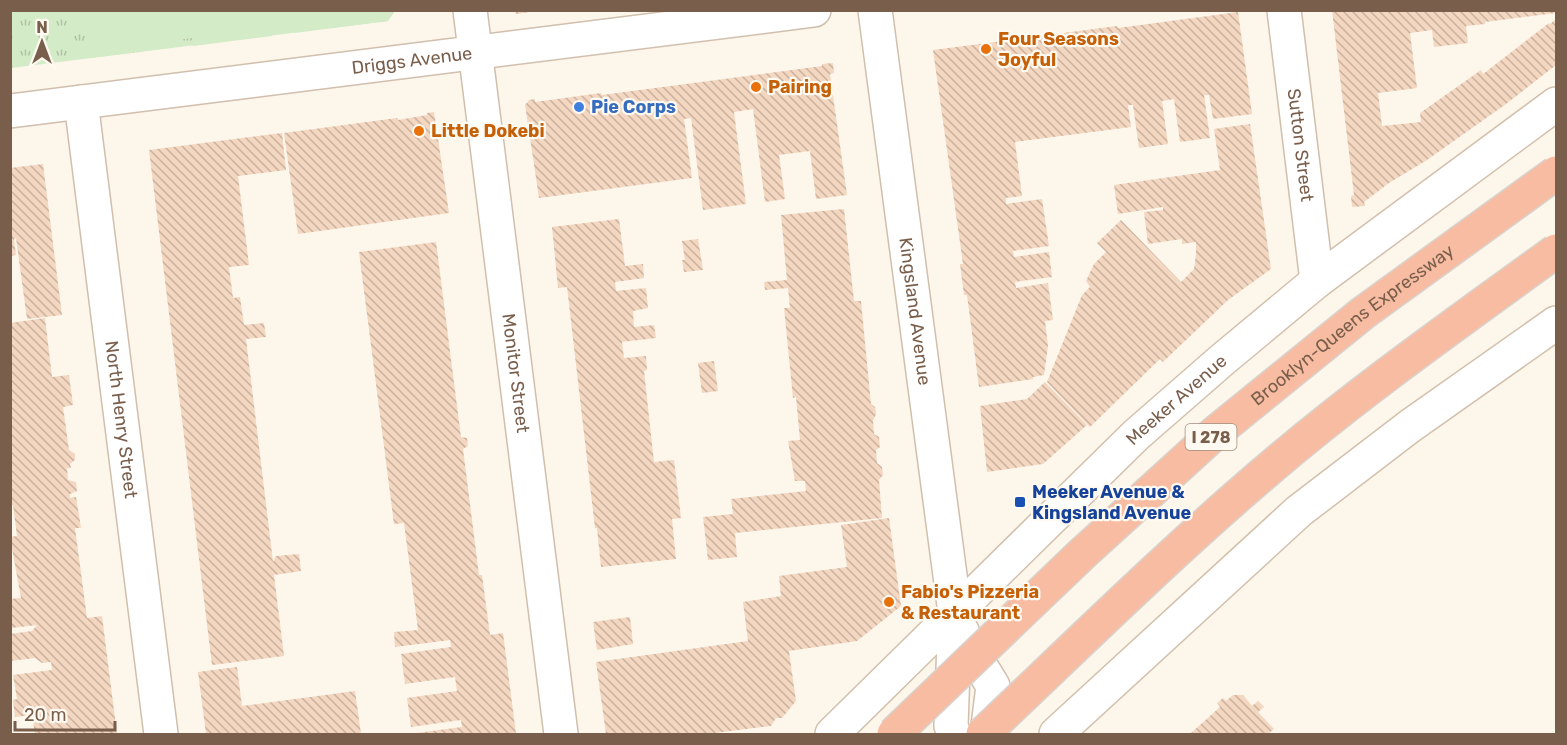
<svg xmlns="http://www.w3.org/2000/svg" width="1567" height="745" viewBox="0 0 1567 745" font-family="Rubik,sans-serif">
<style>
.grass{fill:url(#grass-tufts)}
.garden{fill:#d4ebc7}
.building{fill:url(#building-back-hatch)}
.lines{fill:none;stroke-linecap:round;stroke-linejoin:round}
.minor-casing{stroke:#d0bfae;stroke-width:36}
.secondary-casing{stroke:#d3c0ac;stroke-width:36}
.minor{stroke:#fff;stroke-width:33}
.secondary{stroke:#fff;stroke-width:33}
.motorway-bridge-casing{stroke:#d9d2cd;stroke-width:36;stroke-linecap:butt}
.motorway-bridge{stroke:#f7bca1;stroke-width:33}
.food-dot{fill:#e8710a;stroke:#fffaf1;stroke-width:2}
.shop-dot{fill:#3f7fe0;stroke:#fffaf1;stroke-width:2}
.transit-dot{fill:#1a4fb4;stroke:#fffaf1;stroke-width:2}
.labels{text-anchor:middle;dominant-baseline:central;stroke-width:4.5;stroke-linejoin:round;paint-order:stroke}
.shield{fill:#fffaf1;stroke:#a18d7e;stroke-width:1.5}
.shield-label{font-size:16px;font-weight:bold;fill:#795e4c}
.food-label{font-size:18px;font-weight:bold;fill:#c56008;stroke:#fffaf1;text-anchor:start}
.street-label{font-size:18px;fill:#795e4c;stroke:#fffaf1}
.shop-label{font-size:18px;font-weight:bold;fill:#366cbe;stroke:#fffaf1;text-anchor:start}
.transit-label{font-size:18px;font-weight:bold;fill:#164399;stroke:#fffaf1;text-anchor:start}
</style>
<defs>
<pattern id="grass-tufts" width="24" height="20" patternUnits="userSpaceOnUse" patternTransform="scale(1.5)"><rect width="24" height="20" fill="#d4ebc7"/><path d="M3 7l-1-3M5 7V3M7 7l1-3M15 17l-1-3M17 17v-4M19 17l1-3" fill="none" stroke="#b1c2a4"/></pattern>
<pattern id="building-back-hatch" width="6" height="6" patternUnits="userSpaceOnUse" patternTransform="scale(1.5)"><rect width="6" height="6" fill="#f3d7c1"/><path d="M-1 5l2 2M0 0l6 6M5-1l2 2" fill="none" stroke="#cab29f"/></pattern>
</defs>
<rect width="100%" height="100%" fill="#fdf6ea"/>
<polygon class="grass" points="10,11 395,11 388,21 11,68"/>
<polygon class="garden" points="391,10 392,13 388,21 294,33 293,27 272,30 272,36 193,46 192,38 167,41 168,48 91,58 84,11"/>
<g class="building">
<polygon points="515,10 530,10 530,12 516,14"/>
<polygon points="1332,10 1556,10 1556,13 1485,22 1485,24 1466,26 1468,43 1434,47 1432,30 1410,33 1417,88 1378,93 1382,126 1421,122 1420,113 1481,70 1483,74 1549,23 1550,24 1556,19 1556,65 1506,104 1427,160 1389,183 1364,202 1365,206 1352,207 1351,196 1354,195"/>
<polygon points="1238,12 1252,114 1213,119 1209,95 1204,95 1210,138 1180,142 1174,99 1162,101 1168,144 1139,148 1133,105 1128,105 1131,127 1015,142 1022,196 1006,198 1006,204 1042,199 1049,246 1013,251 1014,257 1049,252 1052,277 1015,282 1016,288 1048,283 1053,320 1045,321 1048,346 1044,375 1033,377 1033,379 979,387 967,295 964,295 960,264 963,264 933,50 1117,26 1118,28"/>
<polygon points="833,63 834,73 830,74 847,195 816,199 810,151 779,155 785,199 765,202 753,109 734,112 746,204 703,210 691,118 684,119 692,178 539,198 526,111 525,105 529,100 535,99 535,102 601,93 602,95 822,66 822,64"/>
<polygon points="434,112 449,213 298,234 284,133 397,118 398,120 427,115 427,113"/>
<polygon points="1250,124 1271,269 1228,300 1163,362 1160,359 1090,427 1047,382 1082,295 1090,287 1086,281 1094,264 1106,252 1097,243 1121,220 1181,282 1194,269 1196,254 1196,242 1182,244 1182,239 1148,244 1144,212 1163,210 1163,207 1118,214 1114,185 1220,170 1214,129"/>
<polygon points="282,133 286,170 238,176 249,265 229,267 233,298 240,297 244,325 264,323 266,337 246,339 273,562 276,556 299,554 301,571 274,575 284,656 212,665 149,150"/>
<polygon points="43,164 62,315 27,319 16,238 14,239 16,255 10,256 10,168"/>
<polygon points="844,209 854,301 861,301 871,404 875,407 876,414 873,421 874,434 879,437 880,447 876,450 877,463 882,467 883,475 879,480 882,518 735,533 737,557 708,560 703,517 733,514 731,499 806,491 805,481 795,481 788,441 800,440 796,397 793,398 784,308 790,308 788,288 765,290 764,282 787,280 781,215"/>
<polygon points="619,219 625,266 643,264 644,278 615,282 616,291 646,288 648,308 633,311 634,327 654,325 656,338 622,342 624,358 646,356 647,370 644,371 654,462 674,460 681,518 672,519 676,559 601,567 597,528 595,528 567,287 558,288 552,227"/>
<polygon points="698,239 703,270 684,272 682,260 685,260 682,241"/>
<polygon points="436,242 461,437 467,438 468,446 463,449 479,575 482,575 490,635 503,633 516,734 409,734 462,727 461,720 411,727 407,698 457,691 455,677 405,684 401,654 451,647 450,640 395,647 394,632 418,630 404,523 394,524 359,252"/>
<polygon points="45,318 52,377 69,375 73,405 63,407 69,450 75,454 75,460 70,464 71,468 67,468 68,480 76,482 77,491 70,494 70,498 76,497 81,528 75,528 87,618 102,616 117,734 35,734 32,715 15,717 13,700 17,699 13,675 52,670 51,662 42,663 35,658 10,661 10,634 32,631 37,625 11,628 10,622 10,599 21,598 10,537 17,536 13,505 10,506 10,323"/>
<polygon points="714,361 718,391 702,393 698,363"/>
<polygon points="1045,382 1087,425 1043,464 987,472 980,406 1027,399"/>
<polygon points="889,518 901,606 857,641 789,651 796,701 782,718 776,718 771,726 706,734 606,734 596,662 748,641 743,602 781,596 779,576 847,567 841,525"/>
<polygon points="630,617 633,644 597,650 593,622"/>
<polygon points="237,667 242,706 355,691 361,734 206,734 198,672"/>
<polygon points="1233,695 1243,695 1252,706 1258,701 1264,707 1258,712 1274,729 1268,734 1192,734 1191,733 1220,707 1217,703 1223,698 1226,701"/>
</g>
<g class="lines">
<defs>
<g id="minor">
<path id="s1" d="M470,10L561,734"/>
<path id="s2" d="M875,10L955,613L951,726L954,734"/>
<path id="s3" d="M1284,10L1317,281"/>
<path id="s4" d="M81,102L161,734"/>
<path id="s5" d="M10,111L814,10"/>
<polyline points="962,631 968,645 993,686 987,734"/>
</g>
<g id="secondary">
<path id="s6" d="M832,734L1136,435L1222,360L1317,281L1556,104"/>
<polyline points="1056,734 1299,511 1410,426 1556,323"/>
</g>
</defs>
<use href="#minor" class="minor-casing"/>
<use href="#secondary" class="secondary-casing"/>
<use href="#minor" class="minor"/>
<use href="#secondary" class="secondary"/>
<defs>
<g id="motorway-bridge">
<path id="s7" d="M894,734L1082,554L1215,433L1363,313L1556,173"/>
<path d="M983,734C1075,647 1166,557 1263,474C1356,394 1457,323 1556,251"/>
</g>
</defs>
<use href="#motorway-bridge" class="motorway-bridge-casing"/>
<use href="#motorway-bridge" class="motorway-bridge"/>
</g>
<g class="food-dot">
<circle cx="986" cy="49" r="6"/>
<circle cx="756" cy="87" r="6"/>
<circle cx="419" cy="131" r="6"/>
<circle cx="889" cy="602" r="6"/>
</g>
<circle class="shop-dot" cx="579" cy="107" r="6"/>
<rect class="transit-dot" x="1014" y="496" width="12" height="12" rx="3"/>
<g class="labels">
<rect class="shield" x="1185.5" y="424" width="51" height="26" rx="4.5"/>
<g class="shield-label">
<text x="1211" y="437">I 278</text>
</g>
<g class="food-label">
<text x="998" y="39">Four Seasons<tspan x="998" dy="21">Joyful</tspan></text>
<text x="768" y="87">Pairing</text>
<text x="431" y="131">Little Dokebi</text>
<text x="901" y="592">Fabio's Pizzeria<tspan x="901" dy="21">&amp; Restaurant</tspan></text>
</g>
<g class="street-label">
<text stroke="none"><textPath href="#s5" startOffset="405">Driggs Avenue</textPath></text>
<text stroke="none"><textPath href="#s3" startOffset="136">Sutton Street</textPath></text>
<text stroke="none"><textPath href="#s2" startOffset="304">Kingsland Avenue</textPath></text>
<text stroke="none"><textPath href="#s7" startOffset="615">Brooklyn-Queens Expressway</textPath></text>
<text stroke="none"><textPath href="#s1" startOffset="366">Monitor Street</textPath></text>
<text stroke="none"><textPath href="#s6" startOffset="480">Meeker Avenue</textPath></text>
<text stroke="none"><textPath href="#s4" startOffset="320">North Henry Street</textPath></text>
</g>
<g class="shop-label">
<text x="591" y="107">Pie Corps</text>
</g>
<g class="transit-label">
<text x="1032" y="492">Meeker Avenue &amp;<tspan x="1032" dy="21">Kingsland Avenue</tspan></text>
</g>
</g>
<rect width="1567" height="745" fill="none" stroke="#795e4c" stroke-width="24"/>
<g transform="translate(42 42)" stroke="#fffaf1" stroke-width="4.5" paint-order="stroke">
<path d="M0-4.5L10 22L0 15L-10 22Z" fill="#795e4c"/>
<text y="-9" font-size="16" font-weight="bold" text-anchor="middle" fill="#795e4c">N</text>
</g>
<path d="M15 721v9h100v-9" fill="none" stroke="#795e4c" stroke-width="3"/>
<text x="24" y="721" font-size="18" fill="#795e4c" stroke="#fffaf1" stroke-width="4.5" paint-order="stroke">20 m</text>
</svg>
